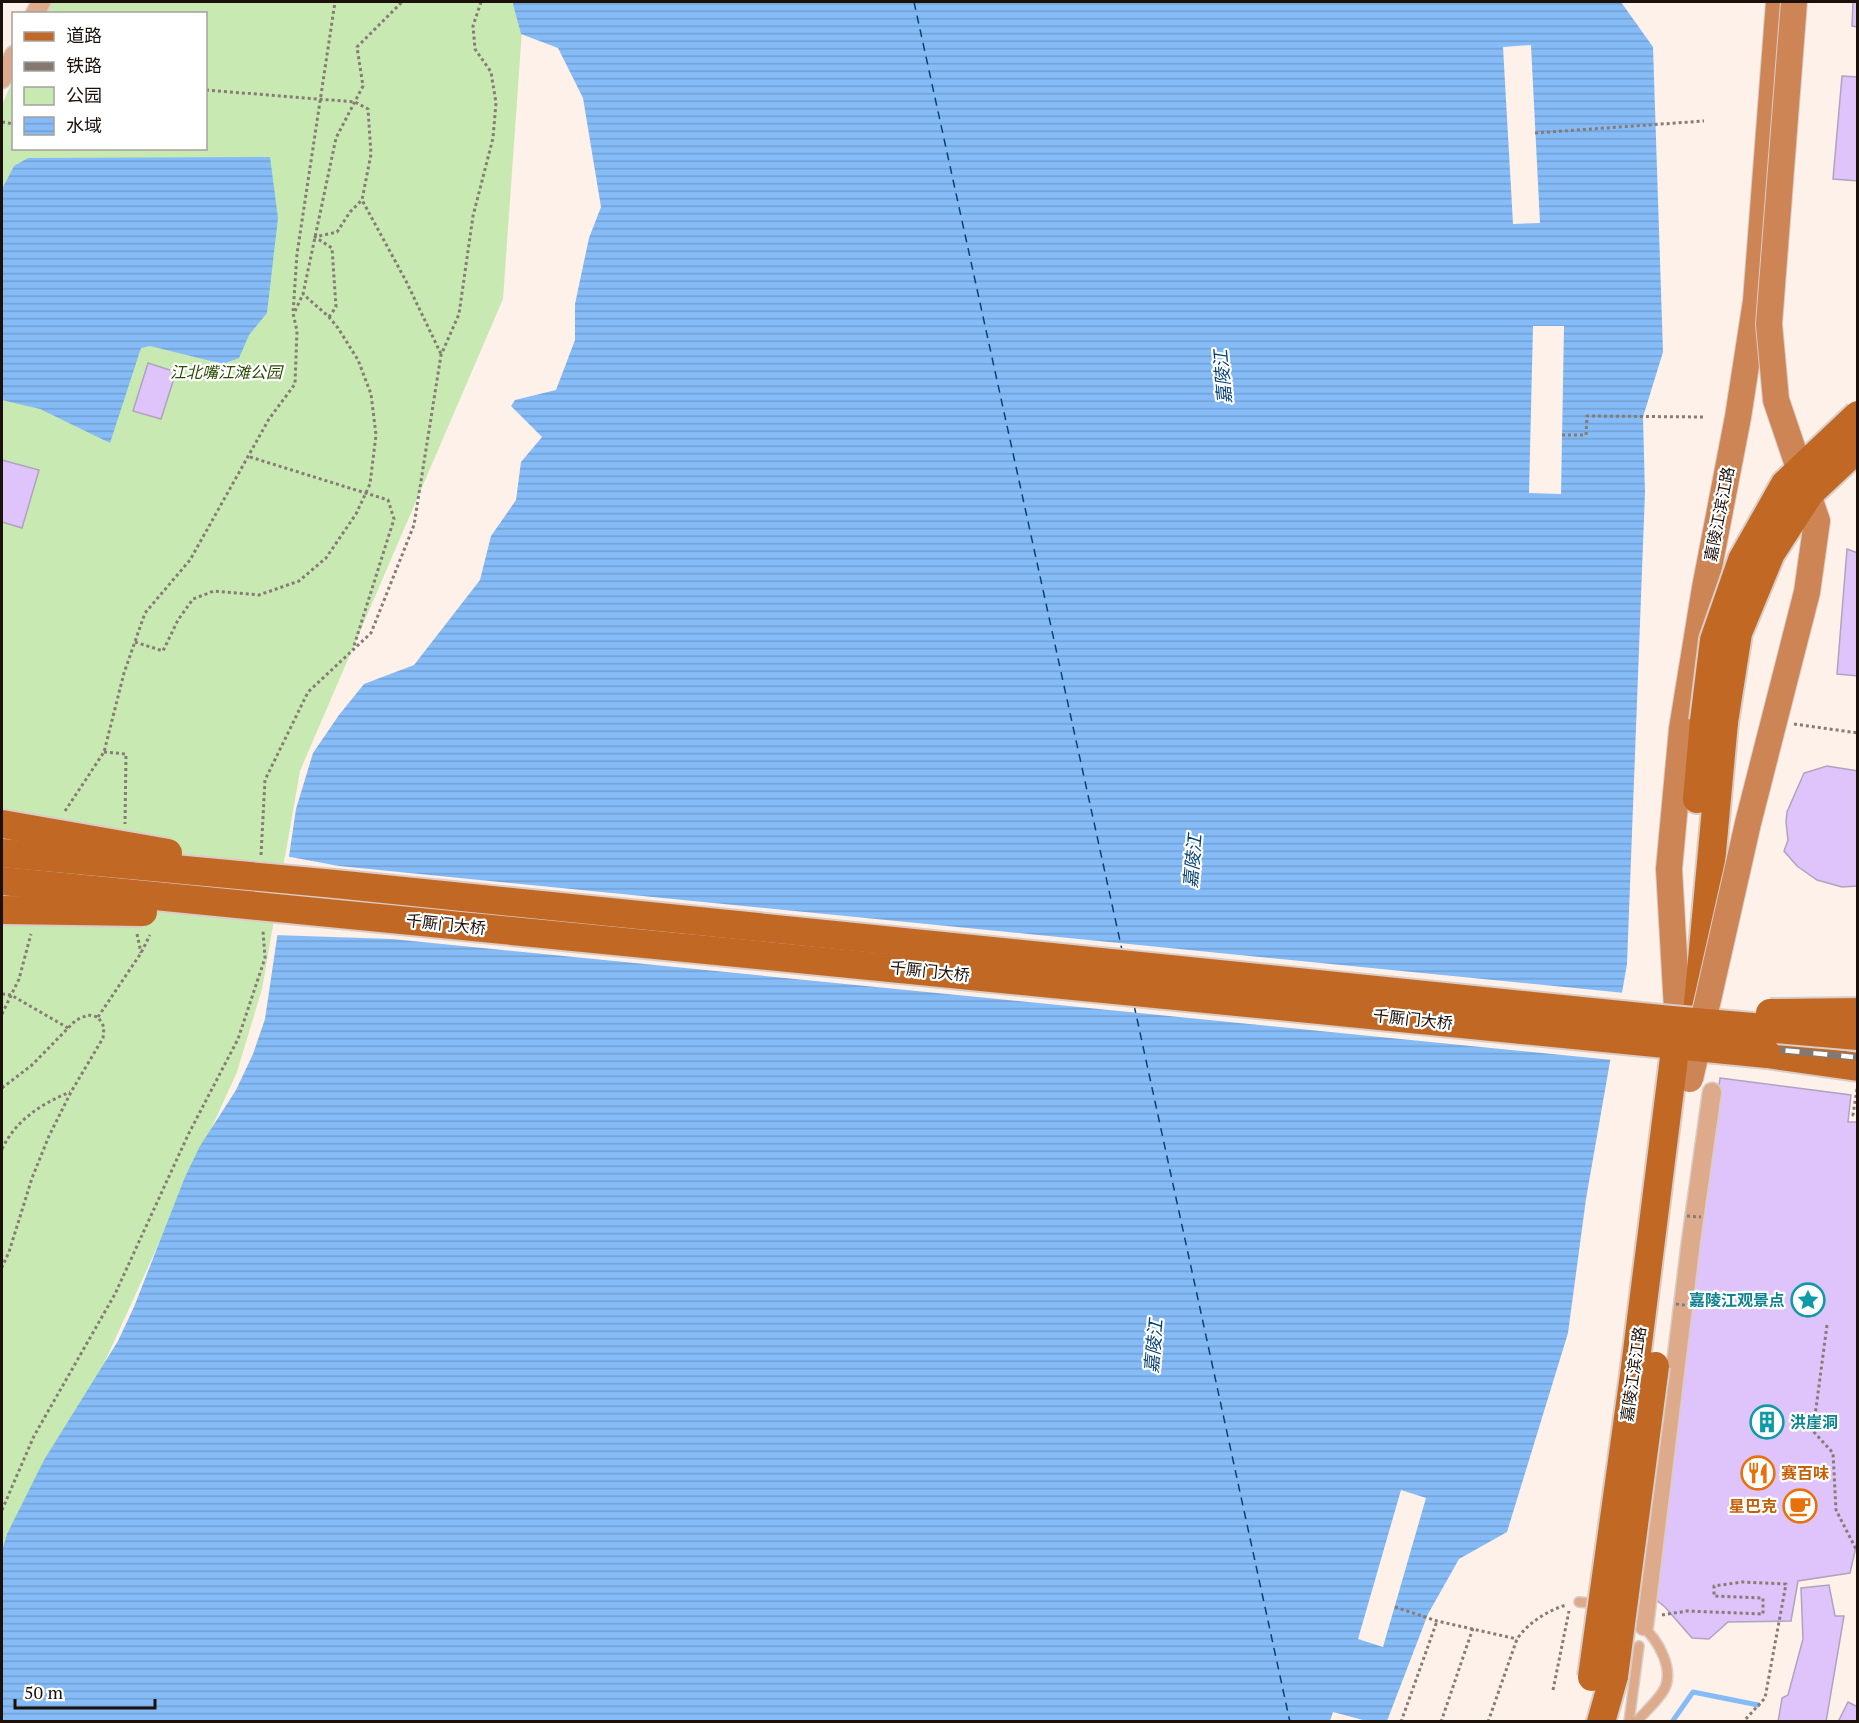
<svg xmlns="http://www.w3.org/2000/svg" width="1859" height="1723" viewBox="0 0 1859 1723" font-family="'PT Serif','Noto Sans SC',serif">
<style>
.green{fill:#c9e9b2}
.water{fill:url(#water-rules)}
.pier{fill:#fef1ea}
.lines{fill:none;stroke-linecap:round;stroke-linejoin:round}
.stream{stroke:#85bbf6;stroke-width:5}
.ferry{stroke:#074277;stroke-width:1.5;stroke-dasharray:8 6;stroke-linecap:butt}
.building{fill:#dfc3fb;stroke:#b0a3bf;stroke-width:1.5}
.lane-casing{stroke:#dacdc6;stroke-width:12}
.street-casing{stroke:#dacdc6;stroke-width:21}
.secondary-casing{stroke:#dacdc6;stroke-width:28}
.primary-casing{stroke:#dacdc6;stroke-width:32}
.path{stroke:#877c75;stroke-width:3;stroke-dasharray:3 3;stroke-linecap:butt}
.lane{stroke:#ddaa8c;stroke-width:9}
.street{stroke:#ddaa8c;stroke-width:18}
.secondary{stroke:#ce8555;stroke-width:26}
.primary{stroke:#c26825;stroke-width:28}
.rail-casing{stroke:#847871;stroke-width:7}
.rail{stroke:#fff;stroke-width:4.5;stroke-dasharray:14;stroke-linecap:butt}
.secondary-bridge-casing{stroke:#dacdc6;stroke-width:28;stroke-linecap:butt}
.primary-bridge-casing{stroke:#dacdc6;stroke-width:32;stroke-linecap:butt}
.path-bridge{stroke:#877c75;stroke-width:3;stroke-dasharray:3 3;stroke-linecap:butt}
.secondary-bridge{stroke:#ce8555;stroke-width:26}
.primary-bridge{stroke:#c26825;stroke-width:28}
.labels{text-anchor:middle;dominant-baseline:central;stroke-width:4.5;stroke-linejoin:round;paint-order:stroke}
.park-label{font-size:16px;font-style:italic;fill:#2a4c00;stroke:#fff}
.street-label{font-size:16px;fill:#1b110a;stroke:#fff}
.culture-label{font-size:16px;font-weight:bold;fill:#0d838f;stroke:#fff;text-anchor:end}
.food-label{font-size:16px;font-weight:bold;fill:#c56008;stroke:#fff;text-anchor:start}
.water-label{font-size:18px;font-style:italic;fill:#074277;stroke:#fff}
</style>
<defs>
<pattern id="water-rules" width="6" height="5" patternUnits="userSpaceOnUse" patternTransform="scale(1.5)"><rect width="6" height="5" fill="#85bbf6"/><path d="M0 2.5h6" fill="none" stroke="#72a0d2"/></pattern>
</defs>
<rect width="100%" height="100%" fill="#fef1ea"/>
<polygon class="green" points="52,2 524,2 503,299 300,771 262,989 237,1072 2,1587 2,105 13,80 14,148 206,148 206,14 46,13"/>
<g class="water">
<polygon points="514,2 1621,2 1653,47 1663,352 1643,417 1645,492 1627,964 1586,1199 1568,1333 1507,1532 1459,1559 1428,1614 1387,1721 2,1722 2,1551 7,1534 44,1460 118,1341 134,1307 185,1177 200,1146 236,1090 253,1054 265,1019 296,809 313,753 339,715 364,684 414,665 480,580 491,536 516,500 521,462 542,437 511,406 515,400 556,390 575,340 575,304 589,238 601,207 583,98 558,48 521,34 513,4"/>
<polygon points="270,157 278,218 267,313 249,335 239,358 223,364 150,346 141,348 110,443 40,409 2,400 2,189 14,166 28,158"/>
</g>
<g class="pier">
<polygon points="1531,45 1540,223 1513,224 1503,47"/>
<polygon points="1533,326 1564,326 1561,494 1529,493"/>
<polygon points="285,856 339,866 1625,993 1613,1060 392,939 274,935"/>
<polygon points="1401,1490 1426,1498 1383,1647 1358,1639"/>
<polygon points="1333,1712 1363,1720 1362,1721 1330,1721"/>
</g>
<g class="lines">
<polyline class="stream" points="1672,1722 1693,1692 1758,1705"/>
<g class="ferry">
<polyline points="914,2 1122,950"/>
<polyline points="1134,1005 1290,1722"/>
</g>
</g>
<g class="building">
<polygon points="1853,2 1858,2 1858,27 1852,26"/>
<polygon points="1842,76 1858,77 1858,181 1833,179"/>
<polygon points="148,363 176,372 161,419 133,411"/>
<polygon points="2,460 39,470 22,528 2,522"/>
<polygon points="1847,549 1858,553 1858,676 1837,674"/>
<polygon points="1827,766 1858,771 1858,886 1842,887 1817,880 1797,866 1784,851 1788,840 1786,822 1787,812 1804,773"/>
<polygon points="1720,1078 1851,1095 1848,1122 1858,1122 1858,1538 1850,1573 1798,1581 1791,1621 1728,1622 1709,1639 1692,1638 1665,1607 1655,1599"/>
<polygon points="1829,1585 1835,1616 1844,1616 1826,1722 1778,1722 1782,1698 1788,1695 1803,1639 1801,1588"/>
<polygon points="1848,1702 1858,1707 1858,1722 1838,1722"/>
</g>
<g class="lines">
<defs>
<g id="lane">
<polyline points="1579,1602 1600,1604"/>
<polyline points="1629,1722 1639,1646"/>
<path d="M1636,1722C1645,1712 1655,1703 1662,1693C1677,1672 1658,1639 1641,1625"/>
</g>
<g id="street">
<polyline points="35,14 41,2"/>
<polyline points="2,79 14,55"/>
<polyline points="1644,1626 1691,1241 1712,1092"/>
</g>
<polyline id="secondary" points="1678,1026 1669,869 1682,729 1705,588 1738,417 1756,301 1779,2"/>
<g id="primary">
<polyline points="1697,799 1704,721"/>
<polyline points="1697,1014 1724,722"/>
<polyline points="1767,1054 1858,1067"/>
<polyline points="1601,1722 1614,1676"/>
</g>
</defs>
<use href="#lane" class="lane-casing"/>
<use href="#street" class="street-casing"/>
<use href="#secondary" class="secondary-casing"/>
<use href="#primary" class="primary-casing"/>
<g class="path">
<polyline points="206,90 355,102 368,109 371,154 362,200 406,281 441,354"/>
<polyline points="2,122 14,124"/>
<polyline points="1535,133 1704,121"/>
<polyline points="295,311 303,294 336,138 363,86 357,47 402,2"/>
<polyline points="329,317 336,307 332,248 315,237 337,232 350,212 362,200"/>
<polyline points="1562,435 1586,435 1587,416 1705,417"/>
<polyline points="250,457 388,500 394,519 353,649"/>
<polyline points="135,642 163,651 178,620 193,599 214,591 259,595 299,581 326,558 356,514 370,484 376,435 371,394 358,360 338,328 329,317 303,294"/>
<polyline points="1794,724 1858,733"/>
<polyline points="104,752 126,754 125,824"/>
<polyline points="65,811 104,752 124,673 145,613 190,560 269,419 295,384 297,331 293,313 297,254 335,2"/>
<polyline points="261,855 265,780 308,692 371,633 414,525 441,355 459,314 473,216 493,138 496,103 491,72 475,49 473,26 481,2"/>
<polyline points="137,934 141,953"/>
<polyline points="2,994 11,995 68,1028"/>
<polyline points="2,1014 19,979 31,934"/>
<polyline points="98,1017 141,953 150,935"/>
<polyline points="2,1088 32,1065 76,1020 88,1015 98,1017 104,1027 103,1038 71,1092 49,1136 32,1178 9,1252 2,1267"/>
<polyline points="1857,1089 1853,1115 1858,1115"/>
<path d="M2,1149C16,1120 41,1104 70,1092"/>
<polyline points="1827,1325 1813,1431 1833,1453 1836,1510 1858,1553"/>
<polyline points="2,1510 34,1436 115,1294 188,1135 238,1039 265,958 263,931"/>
<polyline points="1395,1607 1437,1621 1517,1639"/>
<polyline points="1662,1615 1687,1611 1763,1614 1763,1598 1714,1596 1714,1586 1742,1582 1786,1584 1765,1698 1743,1722"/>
<polyline points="1553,1690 1569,1611"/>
<polyline points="1401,1722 1437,1621"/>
<polyline points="1441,1722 1473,1628"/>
<path d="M1488,1722L1517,1639C1529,1622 1547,1611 1566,1605"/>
</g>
<use href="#lane" class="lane"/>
<use href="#street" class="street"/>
<use href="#secondary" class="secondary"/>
<use href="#primary" class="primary"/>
<defs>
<g id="rail">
<polyline points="2,863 1855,1044"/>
<polyline points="2,876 1853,1057"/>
</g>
</defs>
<use href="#rail" class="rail-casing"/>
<use href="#rail" class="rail"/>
<defs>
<polyline id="secondary-bridge" points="1690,1079 1748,823 1807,592 1817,521 1776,400 1769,324 1794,2"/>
<g id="primary-bridge">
<polyline points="1704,721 1714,640 1742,560 1785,484 1858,415"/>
<polyline points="1724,722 1738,633 1771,553 1810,493 1858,448"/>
<polyline points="2,824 168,853"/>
<polyline points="2,853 335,884 1671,1020 1858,1036"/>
<polyline points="2,881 1767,1054"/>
<polyline points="2,910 143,912"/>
<polyline points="1770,1013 1858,1012"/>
<polyline points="1614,1676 1655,1366"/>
<polyline points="1592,1677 1634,1375 1678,1026"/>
</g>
</defs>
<use href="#secondary-bridge" class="secondary-bridge-casing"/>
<use href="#primary-bridge" class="primary-bridge-casing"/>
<g class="path-bridge">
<polyline points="1687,1216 1701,1217"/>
<polyline points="1676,1304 1692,1306"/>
</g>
<use href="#secondary-bridge" class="secondary-bridge"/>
<use href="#primary-bridge" class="primary-bridge"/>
</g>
<defs>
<symbol id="sight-ring" viewBox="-11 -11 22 22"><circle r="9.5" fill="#fff" stroke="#0f9aa8" stroke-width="1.5"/><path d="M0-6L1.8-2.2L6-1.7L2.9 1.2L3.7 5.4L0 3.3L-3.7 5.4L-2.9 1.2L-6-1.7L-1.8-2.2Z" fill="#0f9aa8"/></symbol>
<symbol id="building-ring" viewBox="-11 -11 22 22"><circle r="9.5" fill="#fff" stroke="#0f9aa8" stroke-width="1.5"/><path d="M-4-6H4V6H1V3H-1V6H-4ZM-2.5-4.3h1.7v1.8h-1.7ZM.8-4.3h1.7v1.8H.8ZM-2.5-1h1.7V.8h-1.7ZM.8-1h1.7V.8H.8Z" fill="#0f9aa8"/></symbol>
<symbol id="restaurant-ring" viewBox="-11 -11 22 22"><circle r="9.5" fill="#fff" stroke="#e8710a" stroke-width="1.5"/><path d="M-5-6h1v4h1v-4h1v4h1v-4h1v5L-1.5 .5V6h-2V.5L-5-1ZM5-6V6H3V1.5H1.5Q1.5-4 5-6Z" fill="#e8710a"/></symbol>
<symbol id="cafe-ring" viewBox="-11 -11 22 22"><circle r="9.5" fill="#fff" stroke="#e8710a" stroke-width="1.5"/><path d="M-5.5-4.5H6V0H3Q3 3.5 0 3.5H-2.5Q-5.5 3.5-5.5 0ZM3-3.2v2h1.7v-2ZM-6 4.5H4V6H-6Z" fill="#e8710a"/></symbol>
</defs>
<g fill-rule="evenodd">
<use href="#sight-ring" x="1789" y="1281" width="38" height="38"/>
<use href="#building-ring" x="1748" y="1403" width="38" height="38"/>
<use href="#restaurant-ring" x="1739" y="1454" width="38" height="38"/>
<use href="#cafe-ring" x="1781" y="1487" width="38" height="38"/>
</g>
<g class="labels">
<g class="park-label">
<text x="226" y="372">江北嘴江滩公园</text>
</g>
<g class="street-label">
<text transform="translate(1719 514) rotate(-79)">嘉陵江滨江路</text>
<text transform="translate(446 924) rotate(6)">千厮门大桥</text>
<text transform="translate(930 971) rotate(6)">千厮门大桥</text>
<text transform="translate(1413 1019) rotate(6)">千厮门大桥</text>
<text transform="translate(1633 1374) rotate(-82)">嘉陵江滨江路</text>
</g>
<g class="culture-label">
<text x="1785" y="1300">嘉陵江观景点</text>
<text x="1790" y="1422" text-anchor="start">洪崖洞</text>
</g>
<g class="food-label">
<text x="1781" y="1473">赛百味</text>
<text x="1777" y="1506" text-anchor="end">星巴克</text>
</g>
<g class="water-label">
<text transform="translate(1222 377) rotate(-95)">嘉陵江</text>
<text transform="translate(1192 861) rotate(-85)">嘉陵江</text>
<text transform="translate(1153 1346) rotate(-85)">嘉陵江</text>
</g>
</g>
<rect width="1859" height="1723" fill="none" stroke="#1b110a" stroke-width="6"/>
<rect x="12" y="12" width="195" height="138" fill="#ffffff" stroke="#a4a09d" stroke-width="1.5"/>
<rect x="24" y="32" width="30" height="9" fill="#c26825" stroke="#a4a09d" stroke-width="1.5"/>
<text x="66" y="42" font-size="18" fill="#1b110a">道路</text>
<rect x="24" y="62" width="30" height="9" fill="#847871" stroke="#a4a09d" stroke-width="1.5"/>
<text x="66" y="72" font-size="18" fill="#1b110a">铁路</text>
<rect x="24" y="87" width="30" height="18" fill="#c9e9b2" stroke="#a4a09d" stroke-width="1.5"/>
<text x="66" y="102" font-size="18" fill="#1b110a">公园</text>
<rect x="24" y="117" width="30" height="18" fill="url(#water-rules)" stroke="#a4a09d" stroke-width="1.5"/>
<text x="66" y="132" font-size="18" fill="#1b110a">水域</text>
<path d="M15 1699v9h140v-9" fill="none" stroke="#1b110a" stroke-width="3"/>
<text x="24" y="1699" font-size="18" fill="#1b110a" stroke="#ffffff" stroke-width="4.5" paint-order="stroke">50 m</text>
</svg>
